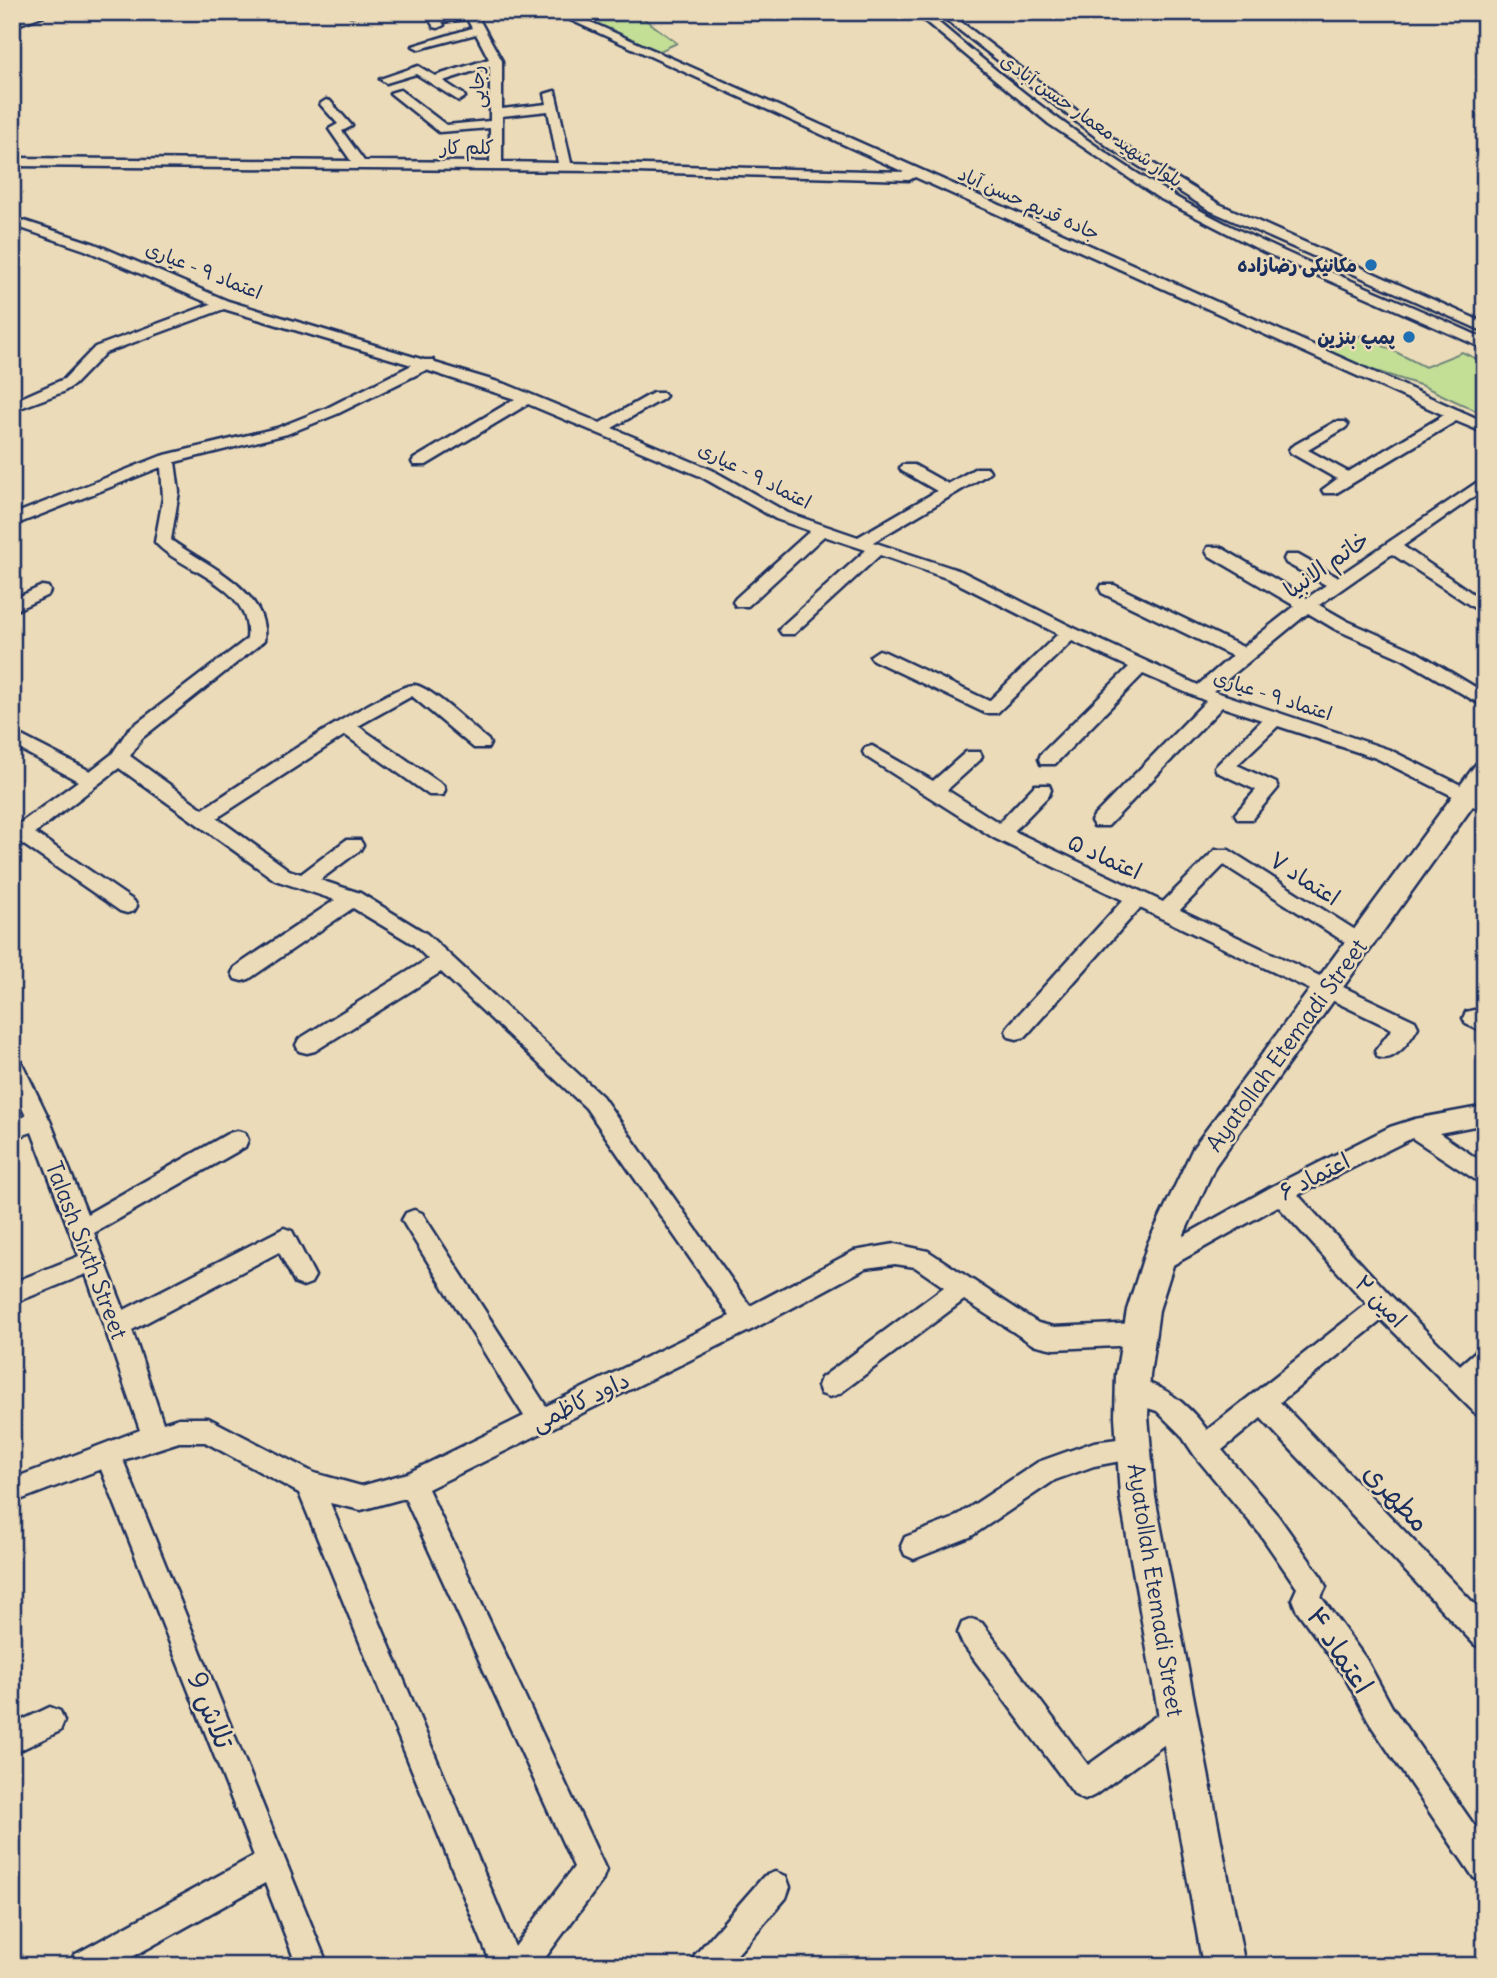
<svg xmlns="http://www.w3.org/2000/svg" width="1497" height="1978" viewBox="0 0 1497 1978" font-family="Delius,'Playpen Sans Arabic',sans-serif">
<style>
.green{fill:#c3de95;stroke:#6f867a;stroke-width:2}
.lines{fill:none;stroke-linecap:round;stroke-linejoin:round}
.minor-casing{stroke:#1b2f5e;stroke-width:5}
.major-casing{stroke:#1b2f5e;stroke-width:5}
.minor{fill:#ecdbb8;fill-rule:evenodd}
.major{fill:#ecdbb8;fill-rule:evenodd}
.poi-dot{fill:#1f6fb2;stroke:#ecdbb8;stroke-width:2.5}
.labels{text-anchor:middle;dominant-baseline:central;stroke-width:5;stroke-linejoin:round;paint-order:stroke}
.far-street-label{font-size:19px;fill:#1b2f5e;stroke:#ecdbb8}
.far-poi-label{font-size:19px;font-weight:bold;fill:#1b2f5e;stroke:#ecdbb8;text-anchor:end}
.street-label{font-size:23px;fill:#1b2f5e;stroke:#ecdbb8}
.near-street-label{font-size:28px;fill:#1b2f5e;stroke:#ecdbb8}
</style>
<rect width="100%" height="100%" fill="#ecdbb8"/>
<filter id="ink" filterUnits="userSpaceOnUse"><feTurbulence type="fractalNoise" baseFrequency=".0143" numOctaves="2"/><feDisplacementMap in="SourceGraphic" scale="14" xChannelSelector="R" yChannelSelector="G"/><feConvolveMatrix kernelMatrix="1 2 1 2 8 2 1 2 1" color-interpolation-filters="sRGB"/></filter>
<g filter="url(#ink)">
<g class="green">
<polygon points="568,12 635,12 677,43 660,51 602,30"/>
<polygon points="1362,335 1425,367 1462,352 1485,363 1485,415 1423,386 1319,353"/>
</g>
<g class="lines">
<defs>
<g id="minor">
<polygon points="36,12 53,12 12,27 12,20"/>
<polygon points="358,12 352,16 346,13 347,12"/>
<path d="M464,12H475L502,61V109L547,104L545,94L555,91L571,163L904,172L553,12H568L1485,422V433L1456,421L1336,493H1324L1322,490L1337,479L1291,453L1289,450L1291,447L1335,422H1345L1348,425L1345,428L1308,450L1348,472L1444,415L915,177L909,180L602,171L12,166V158L351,161L329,129L338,124L320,104L326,100L330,101L352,126L342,131L364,161L490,162V128L439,132L390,93L400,90L446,125L490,121V66L443,81L463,94L465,97L459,101L416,74L386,83L380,79L418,66L435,76L489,59L476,34L419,49L413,46L472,28L467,19L442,22L444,25L438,28L434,27L429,19L435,16ZM548,111L558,163L502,162V116Z"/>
<path d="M914,12H926C1013,86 1103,159 1205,213C1296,261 1392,296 1485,339V349L1264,252L1157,197L1049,124Z"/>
<polygon points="936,12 948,12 1118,142 1219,204 1485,323 1485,332 1209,210 1110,148"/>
<path d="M12,217L95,244L228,301L424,360H433L435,363L508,385L600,423L653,393H663L666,396L663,399L612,428L712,470L788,513L858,537L937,491L902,471L900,468L902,465H914L948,484L976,468H988L990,471L988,474L873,542L961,571L1076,629L1198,685L1232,656L1102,593L1100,589L1102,585H1114L1243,647L1295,606L1208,555L1206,551L1208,547H1220L1307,598L1326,585L1286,563L1284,559L1286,555H1298L1337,577L1485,477V489L1403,546L1485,602V615L1392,554L1319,605L1347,621L1415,651L1485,693V707L1403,659L1335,629L1308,613L1213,691L1390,750L1485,797V812L1376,758L1278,726L1237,765L1276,783L1278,788L1252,819H1238L1235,814L1256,790L1217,772L1215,767L1262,720L1222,707L1108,826H1094L1091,821L1094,816L1206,701L1143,674L1055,764H1041L1039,759L1041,754L1129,667L1072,641L997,713H985L873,660L870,656L879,650L885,652L989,701L1058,634L949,579L880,555L794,634H782L779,630L782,626L866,550L824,536L748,606H736L733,602L736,598L810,531L776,519L700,476L528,404L426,465H414L412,462L414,459L515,399L426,370L337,414L287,434L175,462L179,492L171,540C203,564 270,589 264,641L142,738L130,756L203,809C232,790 393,681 415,685C432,688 472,727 488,740L490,744L488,748H474L412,696L358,726L443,785L445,790L443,795H429L345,735L217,818L289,870L301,874L346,840H360L363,845L360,850L320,880L360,893L427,934L602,1096L750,1306L854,1251L895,1244L928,1251L1038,1323L1054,1327L1138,1323L1147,1326L1150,1334L1147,1342L1138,1345L1054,1349L1032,1344L964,1300L839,1394L830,1397L821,1394L818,1386L821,1378L944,1287L915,1267L895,1264L866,1268L755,1328L428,1489L606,1870L602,1881L539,1966H492L299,1493L205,1442H179L123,1460L328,1966H297L265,1883L116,1966H70L74,1955L254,1856L101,1469L12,1503V1479L140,1430L86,1274L12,1304V1283L79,1256L32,1132L12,1139V1121L26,1116L12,1088V1056L20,1059L50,1121L87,1214L229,1133L237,1131L245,1133L248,1140L245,1147L94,1233L124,1310L284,1228L292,1231L315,1276L311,1283L303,1286L295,1283L279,1252L132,1330L163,1423L179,1418H208L314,1473L361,1486L408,1473L524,1416L406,1227L402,1220L406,1213L414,1210L422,1213L546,1406L730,1316L586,1108L441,972L315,1051L307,1053L299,1051L296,1045L299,1039L428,959L413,944L353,908L249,979L242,981L235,979L232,973L235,967L335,900L275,880L119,768L35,833L134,901L137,906L134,911L127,913L120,911L21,843L12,846V829L78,781L12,745V731L90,771L112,754L128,730L247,639C253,583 179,571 155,542L163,498L161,467L12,526V515L161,456L277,428L327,408L412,365L224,309L105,353L74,385L63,392L12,411V402L64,379L95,347L211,304L85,250L12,225ZM405,1498L574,1867L515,1947L330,1503L361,1510Z"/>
<polygon points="42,586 48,587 50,591 48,595 12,612 12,600"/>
<path d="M872,746L933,781L966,752H980L982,756L980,760L947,790L999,823L1035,785H1049L1051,790L1049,795L1014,831L1163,902L1215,850H1229L1368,938L1371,943L1368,948L1361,951L1354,948L1224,865L1180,910L1415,1021L1418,1027C1410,1041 1395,1063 1378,1057L1375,1051L1392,1029L1140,908L1025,1037L1017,1039L1009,1037L1006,1031L1009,1025L1123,900L994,838L865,756L863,752L865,748Z"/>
<polygon points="1474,1010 1485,1014 1485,1033 1466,1024 1463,1018 1466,1012"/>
<path d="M1485,1106V1124L1439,1133L1485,1164V1186L1412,1138L1298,1195L1392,1297L1460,1365L1476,1351L1485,1348V1375L1477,1381L1485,1389V1417L1476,1414L1382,1320L1280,1402L1485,1615V1649L1475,1645L1261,1418L1222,1450L1278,1516L1322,1578L1326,1587L1321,1597L1366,1659L1392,1707L1485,1841V1882L1474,1878L1372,1727L1346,1679L1296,1609L1292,1599L1297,1588L1260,1534L1195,1456L1181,1435L1157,1411L1123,1400L1119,1392L1123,1384C1153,1372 1191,1407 1207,1430L1367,1304L1278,1206L1162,1271L1154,1274L1146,1271L1142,1264L1146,1257L1273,1186L1390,1127L1415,1119Z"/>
<polygon points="1133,1437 1142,1441 1146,1449 1142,1457 1094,1466 1055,1480 970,1537 914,1559 905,1555 901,1546 905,1537 952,1519 1038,1462 1094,1442"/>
<polygon points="972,1619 982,1623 1088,1765 1167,1708 1177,1704 1187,1708 1191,1718 1187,1728 1095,1795 1085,1800 1075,1795 962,1643 958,1633 962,1623"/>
<polygon points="50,1707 60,1711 64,1721 60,1731 12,1754 12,1725"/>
<polygon points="775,1872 786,1876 790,1887 786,1898 727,1966 691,1966 695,1955 764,1876"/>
</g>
<polygon id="major" points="1485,761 1485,789 1215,1166 1180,1243 1159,1310 1150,1375 1148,1416 1155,1497 1245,1966 1203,1966 1120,1497 1115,1416 1116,1375 1127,1310 1148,1243 1193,1148 1476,764"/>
</defs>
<use href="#minor" class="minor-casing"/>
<use href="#major" class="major-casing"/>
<use href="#minor" class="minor"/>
<use href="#major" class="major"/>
</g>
</g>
<g class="poi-dot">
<circle cx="1371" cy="265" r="7"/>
<circle cx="1409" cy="337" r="7"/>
</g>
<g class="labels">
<g class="far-street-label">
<text transform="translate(477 87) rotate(-92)">رجایی</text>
<text transform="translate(1092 120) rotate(35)">بلوار شهید معمار حسن آبادی</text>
<text x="467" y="147">کلم کار</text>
<text transform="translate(1029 203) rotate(24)">جاده قدیم حسن آباد</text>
<text transform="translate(204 270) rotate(22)">اعتماد ۹ - عیاری</text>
<text transform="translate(755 475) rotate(27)">اعتماد ۹ - عیاری</text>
<text transform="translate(1273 695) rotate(18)">اعتماد ۹ - عیاری</text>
</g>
<g class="far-poi-label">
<text x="1357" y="265">مکانیکی رضازاده</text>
<text x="1395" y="337">پمپ بنزین</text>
</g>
<g class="street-label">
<text transform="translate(1326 564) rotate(-35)">خاتم الانبیا</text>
<text transform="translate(1105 856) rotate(25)">اعتماد ۵</text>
<text transform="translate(1305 878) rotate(33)">اعتماد ۷</text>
<text transform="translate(1286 1045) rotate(-54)">Ayatollah Etemadi Street</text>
<text transform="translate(1314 1176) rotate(-27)">اعتماد ۶</text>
<text transform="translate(87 1250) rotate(69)">Talash Sixth Street</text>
<text transform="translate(1381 1301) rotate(46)">امین ۲</text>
<text transform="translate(580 1401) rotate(-26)">داود کاظمی</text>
<text transform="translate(1156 1590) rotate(81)">Ayatollah Etemadi Street</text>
</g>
<g class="near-street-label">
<text transform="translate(1397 1497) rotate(47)">مطهری</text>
<text transform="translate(1340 1650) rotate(57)">اعتماد ۴</text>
<text transform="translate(211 1710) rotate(68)">تلاش 9</text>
</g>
</g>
<rect width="1497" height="1978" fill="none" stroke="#ecdbb8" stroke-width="42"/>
<rect x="21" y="21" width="1455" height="1936" fill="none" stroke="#1b2f5e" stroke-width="2.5" filter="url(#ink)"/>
</svg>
